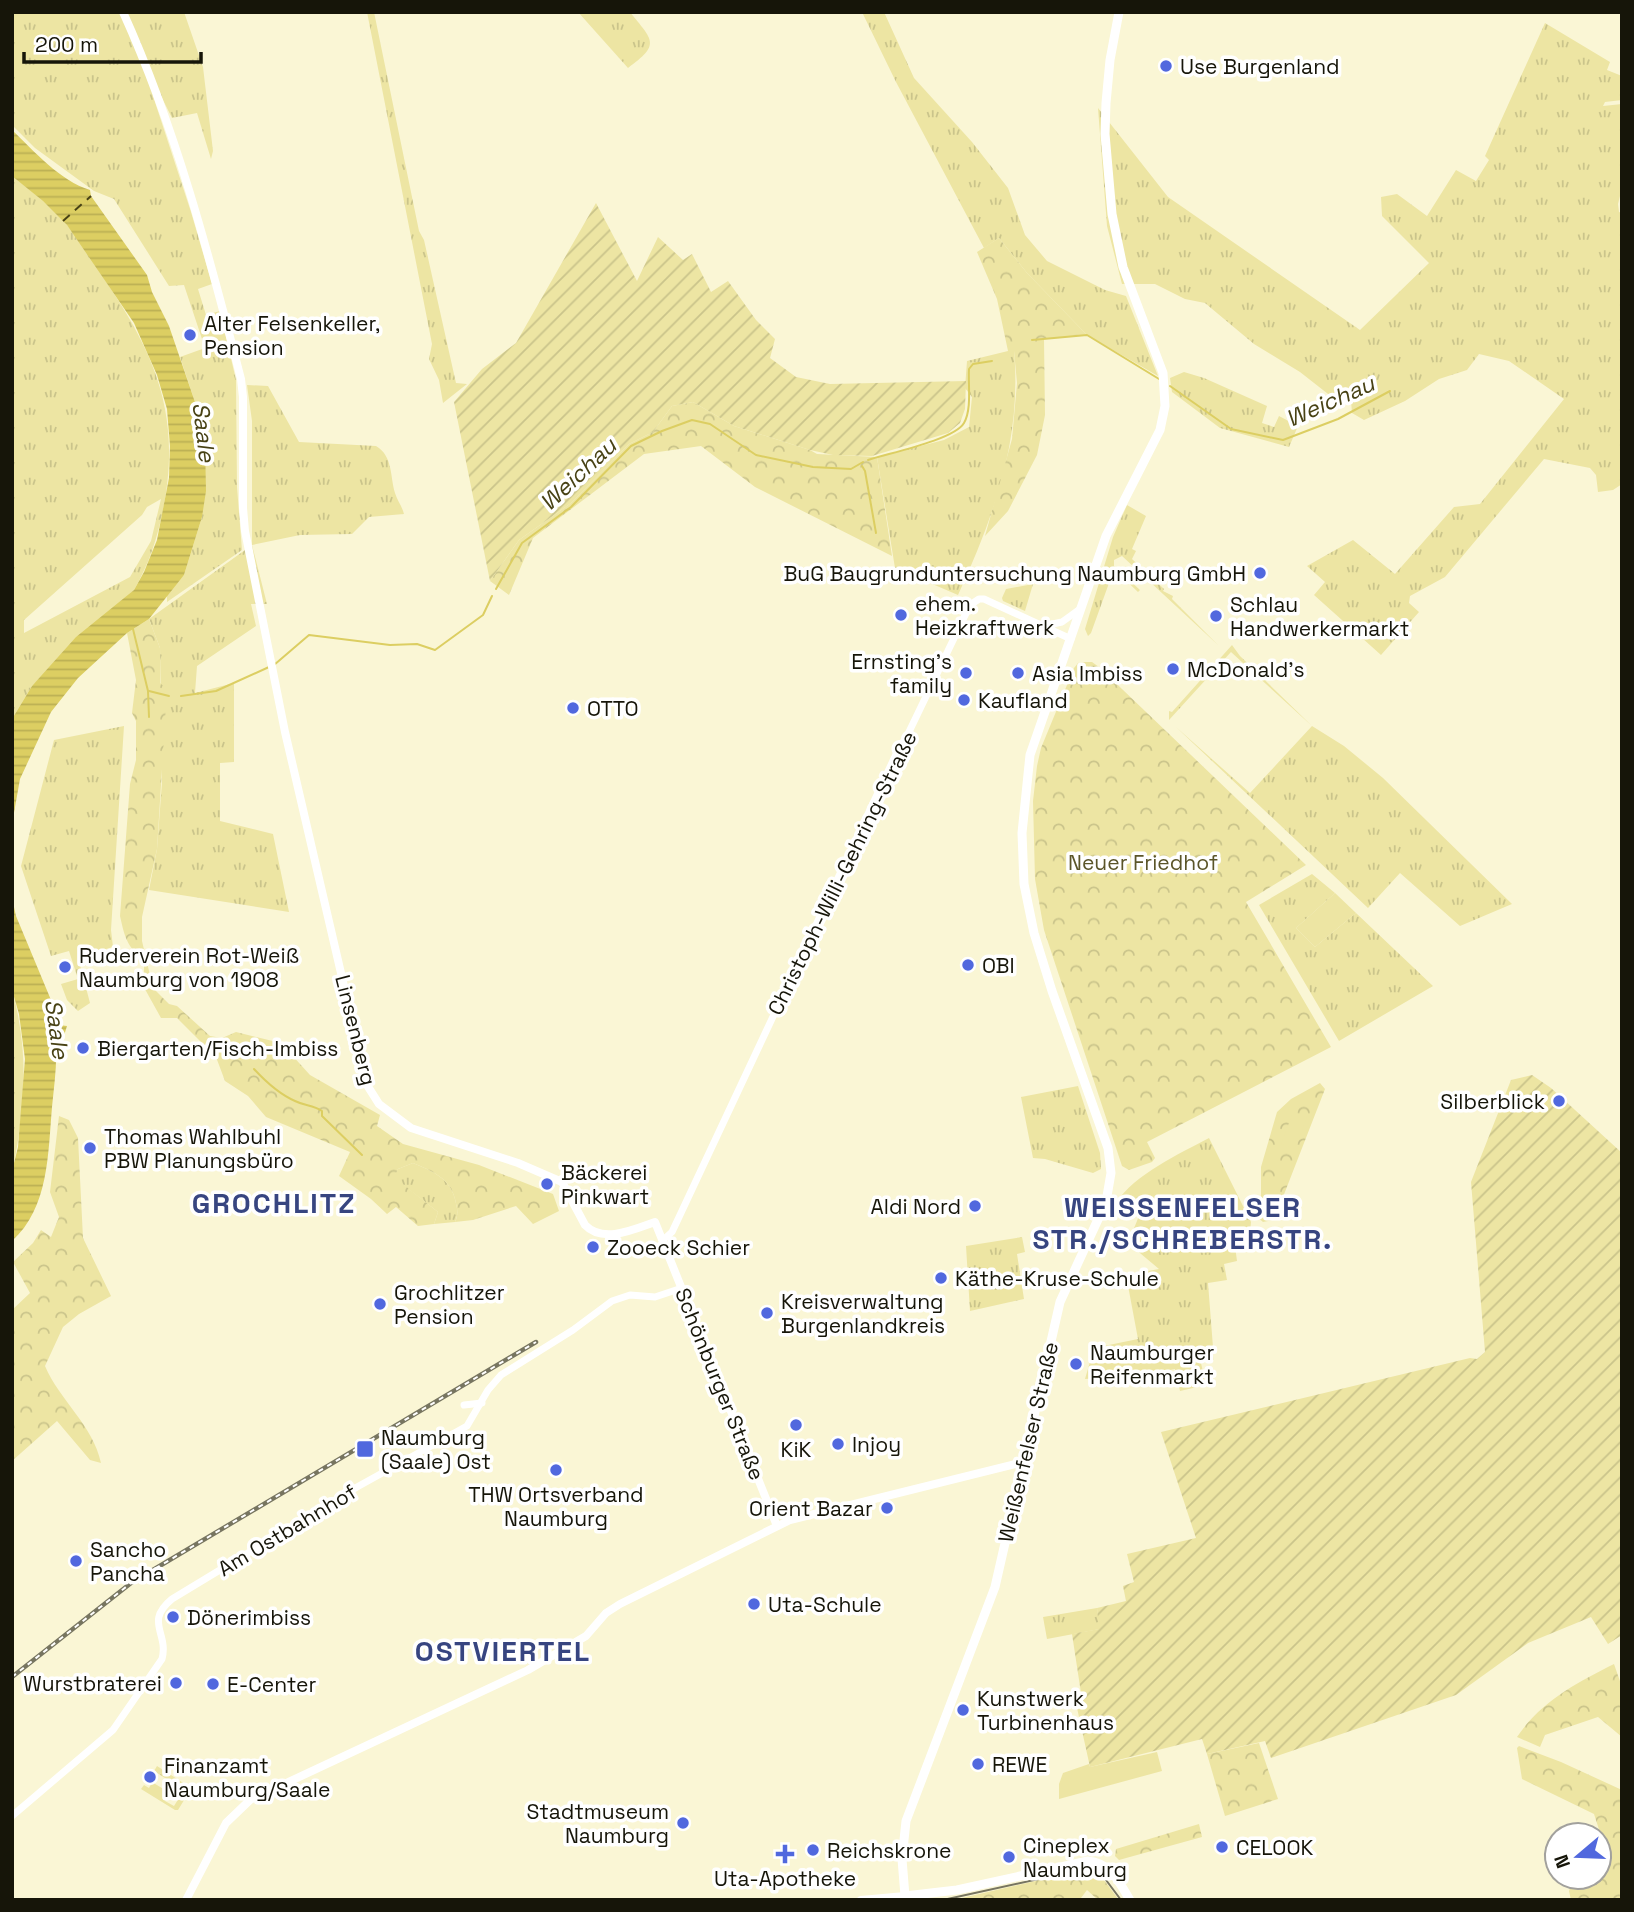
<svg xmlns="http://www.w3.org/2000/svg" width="1634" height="1912" viewBox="0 0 1634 1912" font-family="'Space Grotesk',sans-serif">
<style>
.grass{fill:url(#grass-tufts);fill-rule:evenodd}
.forest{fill:url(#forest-crowns)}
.garden{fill:url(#garden-furrows)}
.pitch{fill:#ede5a3}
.water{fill:url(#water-rules)}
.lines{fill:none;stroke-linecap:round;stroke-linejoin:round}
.stream{stroke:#dcce62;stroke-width:2}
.ferry{stroke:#484215;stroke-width:2;stroke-dasharray:9 7;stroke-linecap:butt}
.tertiary{stroke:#fff;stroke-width:7}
.secondary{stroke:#fff;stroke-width:8}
.primary{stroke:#fff;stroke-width:9}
.tram{stroke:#777560;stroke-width:2}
.rail-casing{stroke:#777560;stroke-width:4.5}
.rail{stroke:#fff;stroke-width:2;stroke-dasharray:5;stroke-linecap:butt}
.poi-dot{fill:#5168de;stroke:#fff;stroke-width:2.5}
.labels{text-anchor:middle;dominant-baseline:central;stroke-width:7;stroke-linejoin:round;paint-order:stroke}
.poi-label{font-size:21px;fill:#161509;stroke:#fff;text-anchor:start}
.park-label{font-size:21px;fill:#5b5529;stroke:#fff}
.street-label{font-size:21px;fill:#161509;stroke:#fff}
.water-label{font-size:23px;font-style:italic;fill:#484215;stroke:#fff}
.district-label{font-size:28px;font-weight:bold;letter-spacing:2px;fill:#374580;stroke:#fff}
</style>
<defs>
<pattern id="grass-tufts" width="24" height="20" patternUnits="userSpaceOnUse" patternTransform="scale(1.75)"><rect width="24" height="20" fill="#ede5a3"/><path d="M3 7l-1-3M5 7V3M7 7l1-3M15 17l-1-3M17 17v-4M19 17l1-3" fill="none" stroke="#cac48b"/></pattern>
<pattern id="forest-crowns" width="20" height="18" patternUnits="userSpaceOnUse" patternTransform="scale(1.75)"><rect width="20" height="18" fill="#ede5a3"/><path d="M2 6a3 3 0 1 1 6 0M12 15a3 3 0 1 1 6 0" fill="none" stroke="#cac48b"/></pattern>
<pattern id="garden-furrows" width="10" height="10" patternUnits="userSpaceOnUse" patternTransform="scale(1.75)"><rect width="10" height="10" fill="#ede5a3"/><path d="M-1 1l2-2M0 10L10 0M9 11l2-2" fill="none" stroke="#cac48b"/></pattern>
<pattern id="water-rules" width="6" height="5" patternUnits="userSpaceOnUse" patternTransform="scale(1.75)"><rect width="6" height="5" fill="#dcce62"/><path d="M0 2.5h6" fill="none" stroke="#bcb054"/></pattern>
</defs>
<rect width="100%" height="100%" fill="#faf6d5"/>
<g class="grass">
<polygon points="12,12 184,12 203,67 213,151 211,159 197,113 172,118 159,92 153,96 191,212 212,284 198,289 206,315 220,311 236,380 237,487 242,550 167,602 167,594 184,575 202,517 196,405 180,357 205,348 184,285 169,286 114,199 94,191 35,148 12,125"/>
<polygon points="367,12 374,12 419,231 424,240 456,383 467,384 443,403 439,380 429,359 432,344"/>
<path d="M578,12H630C653,41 661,44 628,68Z"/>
<polygon points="862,12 884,12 914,78 972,142 1008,188 1025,235 1047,261 1105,290 1126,296 1158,376 1087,335 1027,273 999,238 984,248 896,82"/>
<polygon points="1545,23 1610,62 1607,70 1622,76 1622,100 1605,102 1603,106 1622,104 1622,188 1618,204 1619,212 1622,213 1622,484 1613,490 1598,492 1596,475 1590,468 1544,459 1445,577 1410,596 1409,603 1419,612 1381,655 1314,595 1325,582 1307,566 1353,540 1395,574 1454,507 1480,504 1564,399 1509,361 1479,354 1467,370 1439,379 1405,401 1364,420 1352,413 1351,401 1337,401 1300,372 1254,344 1205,303 1185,299 1155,284 1122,284 1107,226 1098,108 1168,197 1360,330 1429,263 1382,216 1381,197 1397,194 1427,216 1456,170 1476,181 1489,160 1485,156"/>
<path d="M12,176C32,191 52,207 68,226C83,244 95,264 107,283C158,359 181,419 163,510C157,539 149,564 134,590L32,686L12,719ZM161,499L151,541L130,577L24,633V620L142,515L147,507Z"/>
<path d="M1008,351H1014C1022,440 994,516 958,595L895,568L877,457L944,440L969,427L972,397L965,388L967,361Z"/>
<polygon points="1184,372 1204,378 1267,406 1262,423 1274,427 1279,416 1298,426 1289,447 1220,428 1172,392 1170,378"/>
<path d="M247,385L268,386L299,442L376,446C393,456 390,476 395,493C397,500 402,506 404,514L369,517L352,534L300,535L252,545L267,604H251L256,626L197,666L195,693L234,683V762L220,763V821L273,834L289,912L149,890L157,849L162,782L160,648L149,619L252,545V421Z"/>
<polygon points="1127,505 1146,516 1132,549 1136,551 1132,559 1164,589 1163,591 1173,596 1172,599 1218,645 1122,556 1114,560 1114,566 1140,590 1138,592 1116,571 1113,572 1091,633 1088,636 1085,629 1113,537"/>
<polygon points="1033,584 1025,611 1003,601 1002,598 1006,589"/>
<polygon points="1232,645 1240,656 1312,726 1344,746 1383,778 1512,904 1460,926 1400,873 1368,908 1176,727 1250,793 1312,726 1231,652 1169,720 1169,711 1172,712"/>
<polygon points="124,726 111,930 113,947 78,957 90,1003 78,1011 67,1000 61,984 78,979 69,951 51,956 21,866 54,740"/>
<polygon points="1312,874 1335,893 1296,928 1315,947 1356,913 1433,986 1339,1041 1259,905"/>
<path d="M12,990C29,1050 26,1110 12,1171Z"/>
<polygon points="1078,1086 1100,1153 1101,1169 1093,1173 1045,1159 1033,1158 1021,1097"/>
<path d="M1209,1138L1251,1222L1249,1241L1235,1246L1237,1261L1224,1264L1227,1280L1208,1283L1214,1360L1201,1363L1206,1385L1180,1391L1175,1369L1144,1375L1085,1379L1094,1348L1138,1339L1126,1275L1159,1269L1128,1243L1139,1216L1116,1203C1135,1174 1179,1154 1209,1138Z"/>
<path d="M413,1163C432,1171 450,1178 455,1199C457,1208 459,1213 455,1222L434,1224L438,1212L393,1177L398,1169Z"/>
<polygon points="1022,1237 1025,1252 1017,1254 1024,1299 970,1311 966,1246"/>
<polygon points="1097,1608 1100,1629 1047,1639 1043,1617"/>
<polygon points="157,1766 188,1786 189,1792 178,1810 175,1810 141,1789 144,1785 149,1788 152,1782 170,1793 165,1801 174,1806 186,1787 178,1783 176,1785 154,1771"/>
</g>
<g class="forest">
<polygon points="999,238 1027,273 1087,335 1044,339 1045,415 1037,455 1008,511 985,536 1012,439 1017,383 1014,351 1008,351 997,299 977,252"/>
<polygon points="693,402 734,426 810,450 817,454 877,457 892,556 755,487 701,446 644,454 533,538 509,595 490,581 519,540 571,503 629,444 653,432 672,406"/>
<path d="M149,619L160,648V683L167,689L157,849L142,917V941L153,988L169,1004L177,1006L210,1036L222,1038L236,1032L281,1043L310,1075L380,1115L377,1126L403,1144L479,1165L553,1194L559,1211L533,1224L516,1206L473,1220L455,1222C459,1213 457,1208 455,1199C450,1178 432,1171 413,1163L398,1169L394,1177L438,1212L434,1224L418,1226L396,1207L387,1214L371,1199L339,1176L350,1152L266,1117L248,1096L225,1081L216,1057L177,1018H161L146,991L138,982L144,973V959C127,949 124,934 120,916L130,784L136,760V721L132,713L136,680L127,633Z"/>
<polygon points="1085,662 1092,662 1099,667 1306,865 1246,902 1331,1047 1147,1142 1155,1158 1152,1162 1129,1170 1122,1166 1044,930 1035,879 1033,801 1037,766 1041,748 1074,668 1078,663"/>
<polygon points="1320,1083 1325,1089 1283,1197 1287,1217 1263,1222 1255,1215 1261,1212 1261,1167 1277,1112 1291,1099"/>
<path d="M59,1116L69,1120L78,1138L83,1238L111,1296L79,1314L63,1327L45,1366C60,1401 93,1425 101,1463L90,1460L57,1421L12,1461V1310L30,1293L13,1262L33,1243L41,1230L51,1237L59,1217L50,1192Z"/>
<path d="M1614,1664L1622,1687V1737L1598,1717L1545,1735L1540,1747L1517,1737C1540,1702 1578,1682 1614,1664Z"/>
<polygon points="1259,1743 1278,1799 1225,1816 1207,1754"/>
<polygon points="1519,1746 1561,1762 1622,1790 1622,1900 1571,1900 1569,1891 1574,1877 1599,1877 1599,1856 1606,1851 1594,1814 1522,1779 1517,1748"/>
<polygon points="1199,1824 1202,1837 1119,1860 1115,1856 1116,1849"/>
<polygon points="1088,1872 1104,1880 1119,1900 1098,1900 1087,1890 1081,1898 1071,1900 953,1900 1053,1877 1055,1879"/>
</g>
<g class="garden">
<polygon points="596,203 637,281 658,237 683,260 692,254 711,292 728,281 756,320 775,339 770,358 796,377 830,384 966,381 965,409 960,423 948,433 872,456 833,455 810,450 734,426 693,402 672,406 653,432 629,444 571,503 519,540 490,581 454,402 482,369 516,343"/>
<polygon points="1532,1075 1551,1088 1622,1153 1622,1635 1608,1644 1591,1617 1528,1643 1456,1695 1271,1758 1265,1741 1207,1754 1202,1739 1090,1767 1077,1708 1083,1706 1072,1634 1099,1629 1097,1608 1126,1601 1123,1586 1134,1582 1127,1554 1196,1538 1161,1432 1470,1358 1477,1359 1485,1352 1471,1182 1511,1080"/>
</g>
<g class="pitch">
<polygon points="1335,893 1356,913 1315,947 1296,928"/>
<polygon points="1293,1112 1307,1117 1295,1149 1281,1144"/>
<polygon points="1157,1752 1162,1771 1059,1799 1059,1784 1063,1773 1089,1764 1090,1767"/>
</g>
<g class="water">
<path d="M12,130C34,151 60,181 90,190L91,196L147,275L152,292L169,326L196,405L205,444L206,491L202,517L184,575L149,619L127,633L78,678L51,712L20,779L12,824V719L32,686L76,637L134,590L144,572L157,540L169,478L170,446L167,409L157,375L134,323L67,225L43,201L12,176Z"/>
<path d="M12,898L16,916L51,1000V1024L67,1026L62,1042L56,1046C57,1066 54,1087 52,1107C48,1153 49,1208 12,1241V1171L18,1147L25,1059L19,1014L12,990Z"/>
</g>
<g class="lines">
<g class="stream">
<polyline points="1032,340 1087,335 1159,379"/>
<polyline points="1170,386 1231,429 1283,440 1338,419 1390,391"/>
<path d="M868,460C889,453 954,440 964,423C972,409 968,385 969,369L973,364L992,361"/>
<polyline points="862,466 865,471 876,533"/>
<polyline points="496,589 522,543 571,507 631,446 662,431 692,420 710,424 756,455 813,467 851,469 863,462"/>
<polyline points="133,629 148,691 149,717"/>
<polyline points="274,665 309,635 390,645 417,644 435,650 483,615 492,596"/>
<polyline points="149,691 169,696"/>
<polyline points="181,696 216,691 269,667"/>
<path d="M254,1069C266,1082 279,1094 295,1101C305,1106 313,1105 322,1111V1116L362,1155"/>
</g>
<polyline class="ferry" points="63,221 91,196"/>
<g class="tertiary">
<polyline points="1048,625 1062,622 1080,609"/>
<polyline points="663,1240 672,1232 680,1215 898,750 907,736 970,605 979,599 984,599 1071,639"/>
<polyline points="464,1405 482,1403"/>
<path d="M12,1816L113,1730L162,1659C169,1633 144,1622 172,1599L357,1487L467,1426L488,1390L501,1375L573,1330L612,1301L630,1295L655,1297L682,1288"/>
</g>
<g class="secondary">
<path d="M123,12C176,129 209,255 241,379L243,397V508L245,531L285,732L367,1085L379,1104L411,1128L518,1163L562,1182L585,1225C603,1244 635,1229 655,1222L777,1526"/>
<polyline points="186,1900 226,1823 250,1800 528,1670 586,1636 606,1613 620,1604 790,1520 1024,1462"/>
<polyline points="861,1900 905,1896"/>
</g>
<path class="primary" d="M1119,12L1110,60L1106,103L1105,134L1112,214L1123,267L1163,373L1165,406L1160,430L1106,536L1030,755L1022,833L1024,884L1034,933L1052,991L1108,1148L1111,1173L1106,1202L1060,1302L995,1587L906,1821L902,1859L905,1896L957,1890L1088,1861C1111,1863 1119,1882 1130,1900"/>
<polyline class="tram" points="943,1900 1084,1869 1103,1876 1121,1900"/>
<defs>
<polyline id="rail" points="12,1677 131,1583 536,1342"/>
</defs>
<use href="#rail" class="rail-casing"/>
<use href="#rail" class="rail"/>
</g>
<g class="poi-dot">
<circle cx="1166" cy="66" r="7"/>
<circle cx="190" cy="335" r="7"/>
<circle cx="1260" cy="573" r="7"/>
<circle cx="901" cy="615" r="7"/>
<circle cx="1216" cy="616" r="7"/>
<circle cx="1173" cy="669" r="7"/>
<circle cx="966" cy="673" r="7"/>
<circle cx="1018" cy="673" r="7"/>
<circle cx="964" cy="700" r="7"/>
<circle cx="573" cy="708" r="7"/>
<circle cx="968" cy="965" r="7"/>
<circle cx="65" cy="967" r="7"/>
<circle cx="83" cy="1048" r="7"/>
<circle cx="1559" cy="1101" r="7"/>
<circle cx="90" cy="1148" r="7"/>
<circle cx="547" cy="1184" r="7"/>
<circle cx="975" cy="1206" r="7"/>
<circle cx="593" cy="1247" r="7"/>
<circle cx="941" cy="1278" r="7"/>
<circle cx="380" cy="1304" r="7"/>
<circle cx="767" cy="1313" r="7"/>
<circle cx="1076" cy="1364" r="7"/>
<circle cx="796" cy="1425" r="7"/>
<circle cx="838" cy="1444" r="7"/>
<rect x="356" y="1440" width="18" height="18" rx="3.5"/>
<circle cx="556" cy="1470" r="7"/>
<circle cx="887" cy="1508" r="7"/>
<circle cx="76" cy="1561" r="7"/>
<circle cx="754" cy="1604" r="7"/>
<circle cx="173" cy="1617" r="7"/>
<circle cx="176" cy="1683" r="7"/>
<circle cx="213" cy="1684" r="7"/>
<circle cx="963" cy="1710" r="7"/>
<circle cx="978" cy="1764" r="7"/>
<circle cx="150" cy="1777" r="7"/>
<circle cx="683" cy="1823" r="7"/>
<circle cx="1222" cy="1847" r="7"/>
<circle cx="813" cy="1850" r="7"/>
<path d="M781.5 1843.5h7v7h7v7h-7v7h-7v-7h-7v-7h7z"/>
<circle cx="1009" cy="1857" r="7"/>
</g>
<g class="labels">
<g class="poi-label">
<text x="1180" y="66">Use Burgenland</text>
<text x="204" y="323">Alter Felsenkeller,<tspan x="204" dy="24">Pension</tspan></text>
<text x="1246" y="573" text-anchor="end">BuG Baugrunduntersuchung Naumburg GmbH</text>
<text x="915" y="603">ehem.<tspan x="915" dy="24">Heizkraftwerk</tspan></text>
<text x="1230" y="604">Schlau<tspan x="1230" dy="24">Handwerkermarkt</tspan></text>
<text x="952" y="661" text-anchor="end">Ernsting's<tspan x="952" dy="24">family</tspan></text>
<text x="1187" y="669">McDonald's</text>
<text x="1032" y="673">Asia Imbiss</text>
<text x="978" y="700">Kaufland</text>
<text x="587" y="708">OTTO</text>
<text x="79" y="955">Ruderverein Rot-Weiß<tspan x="79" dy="24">Naumburg von 1908</tspan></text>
<text x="982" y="965">OBI</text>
<text x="97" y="1048">Biergarten/Fisch-Imbiss</text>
<text x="1545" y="1101" text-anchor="end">Silberblick</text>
<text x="104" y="1136">Thomas Wahlbuhl<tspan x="104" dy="24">PBW Planungsbüro</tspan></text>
<text x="561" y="1172">Bäckerei<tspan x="561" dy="24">Pinkwart</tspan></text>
<text x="961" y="1206" text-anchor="end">Aldi Nord</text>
<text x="607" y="1247">Zooeck Schier</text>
<text x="955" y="1278">Käthe-Kruse-Schule</text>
<text x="394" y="1292">Grochlitzer<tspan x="394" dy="24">Pension</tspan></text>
<text x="781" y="1301">Kreisverwaltung<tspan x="781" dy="24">Burgenlandkreis</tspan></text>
<text x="1090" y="1352">Naumburger<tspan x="1090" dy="24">Reifenmarkt</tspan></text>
<text x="381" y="1437">Naumburg<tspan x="381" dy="24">(Saale) Ost</tspan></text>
<text x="852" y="1444">Injoy</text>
<text x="796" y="1449" text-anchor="middle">KiK</text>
<text x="556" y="1494" text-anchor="middle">THW Ortsverband<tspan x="556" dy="24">Naumburg</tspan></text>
<text x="873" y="1508" text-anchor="end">Orient Bazar</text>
<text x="90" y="1549">Sancho<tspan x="90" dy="24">Pancha</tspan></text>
<text x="768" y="1604">Uta-Schule</text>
<text x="187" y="1617">Dönerimbiss</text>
<text x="162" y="1683" text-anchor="end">Wurstbraterei</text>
<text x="227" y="1684">E-Center</text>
<text x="977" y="1698">Kunstwerk<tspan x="977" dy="24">Turbinenhaus</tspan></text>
<text x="992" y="1764">REWE</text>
<text x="164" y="1765">Finanzamt<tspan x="164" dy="24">Naumburg/Saale</tspan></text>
<text x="669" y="1811" text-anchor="end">Stadtmuseum<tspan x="669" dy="24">Naumburg</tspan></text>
<text x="1023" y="1845">Cineplex<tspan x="1023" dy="24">Naumburg</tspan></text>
<text x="1236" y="1847">CELOOK</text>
<text x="827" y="1850">Reichskrone</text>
<text x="785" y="1878" text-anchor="middle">Uta-Apotheke</text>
</g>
<g class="park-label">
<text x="1143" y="862">Neuer Friedhof</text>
</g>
<g class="street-label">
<text transform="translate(842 873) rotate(-64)">Christoph-Willi-Gehring-Straße</text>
<text transform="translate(356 1030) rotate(76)">Linsenberg</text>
<text transform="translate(720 1384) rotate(68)">Schönburger Straße</text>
<text transform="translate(1028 1442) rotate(-77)">Weißenfelser Straße</text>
<text transform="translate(287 1530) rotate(-31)">Am Ostbahnhof</text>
</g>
<g class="water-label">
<text transform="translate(1330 401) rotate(-24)">Weichau</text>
<text transform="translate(204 432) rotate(83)">Saale</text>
<text transform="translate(578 474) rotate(-43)">Weichau</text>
<text transform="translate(57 1029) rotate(82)">Saale</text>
</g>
<g class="district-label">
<text x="274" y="1203">GROCHLITZ</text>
<text x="1183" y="1207">WEISSENFELSER<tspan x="1183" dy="32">STR./SCHREBERSTR.</tspan></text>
<text x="503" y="1651">OSTVIERTEL</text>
</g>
</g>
<rect width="1634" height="1912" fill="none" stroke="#161509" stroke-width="28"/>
<g transform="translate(1578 1856) rotate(251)"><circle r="33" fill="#ffffff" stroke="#a2a19d" stroke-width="2"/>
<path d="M0-5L12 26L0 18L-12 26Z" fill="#5168de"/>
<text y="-10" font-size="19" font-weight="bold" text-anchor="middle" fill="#161509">N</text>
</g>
<path d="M24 52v10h177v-10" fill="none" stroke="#161509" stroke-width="3.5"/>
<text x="35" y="52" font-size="21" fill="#161509" stroke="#ffffff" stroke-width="5" paint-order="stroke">200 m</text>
</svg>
